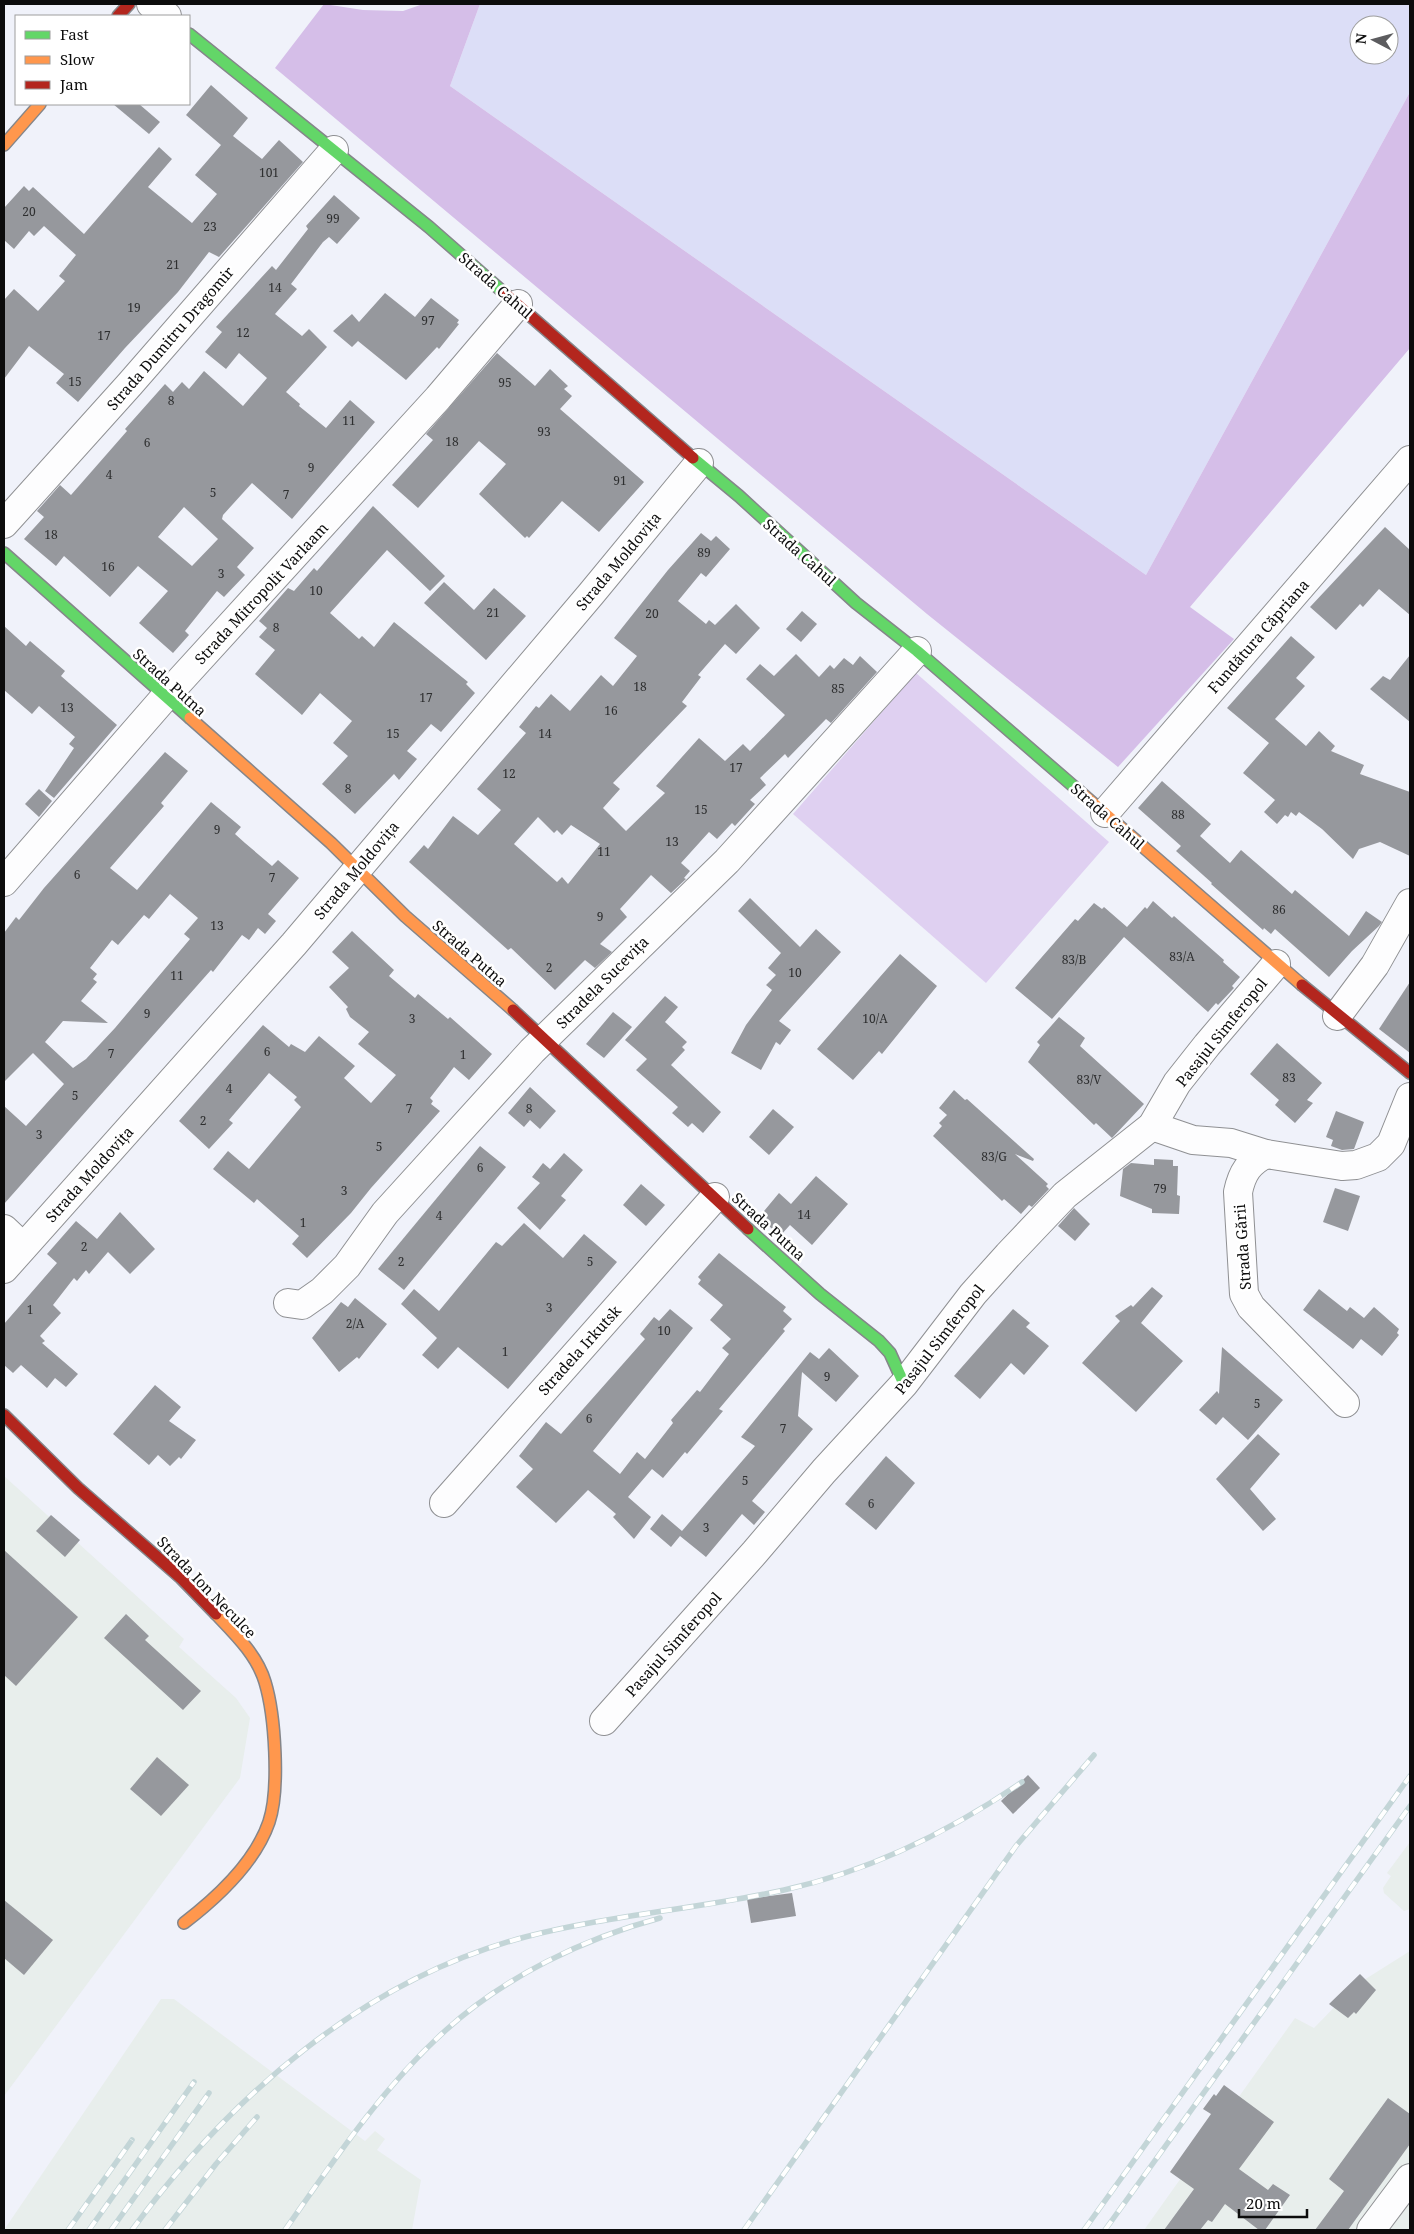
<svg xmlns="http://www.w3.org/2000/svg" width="1414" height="2234" viewBox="0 0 1414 2234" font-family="'Noto Serif',serif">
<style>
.industrial{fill:#e8eeec}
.farmland{fill:#dcdef7;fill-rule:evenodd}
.green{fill:#dfd0f1}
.forest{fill:#d5bee8}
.building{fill:#96989d;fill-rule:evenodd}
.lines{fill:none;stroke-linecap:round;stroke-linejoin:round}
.street-casing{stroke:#8f9093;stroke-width:30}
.fast-casing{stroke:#85868a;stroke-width:14}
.slow-casing{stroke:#85868a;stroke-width:14}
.jam-casing{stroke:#85868a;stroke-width:14}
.street{stroke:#fdfdfe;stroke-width:28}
.fast{stroke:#63d668;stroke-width:11}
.slow{stroke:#ff974d;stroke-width:11}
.jam{stroke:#b3261e;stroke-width:11}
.rail-casing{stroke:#c3d5d7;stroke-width:5.5}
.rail{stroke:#fff;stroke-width:4;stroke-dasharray:11;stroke-linecap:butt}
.labels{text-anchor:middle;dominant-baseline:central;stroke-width:5;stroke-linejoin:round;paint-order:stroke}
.number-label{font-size:12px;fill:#2e2f30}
.street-label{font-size:15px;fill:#0c0c0c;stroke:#fff}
</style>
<rect width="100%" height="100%" fill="#f0f2fa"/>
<g class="industrial">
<polygon points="4,1476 184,1639 179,1647 236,1698 250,1718 240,1778 4,2096"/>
<polygon points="1410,1842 1410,1909 1404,1911 1384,1893 1383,1888 1391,1876 1387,1873"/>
<polygon points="1410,1951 1410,2230 1144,2230 1295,2018 1314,2028 1356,1985"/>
<polygon points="161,1999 174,1999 365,2141 375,2131 385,2139 377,2150 421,2180 412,2230 4,2230"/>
</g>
<path class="farmland" d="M480,4H1410V92L1146,575L450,86ZM1359,25H1389V55H1359Z"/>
<polygon class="green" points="916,673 1109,842 986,983 793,814"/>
<polygon class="forest" points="324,4 363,10 403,11 423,4 480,4 450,86 1146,575 1410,92 1410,348 1190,607 1234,639 1118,767 927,614 275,68"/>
<g class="building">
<polygon points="211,85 248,118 233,136 262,159 279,140 303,162 219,257 209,252 178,292 125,348 78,402 56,383 64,374 29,346 4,379 4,300 14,289 38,311 65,281 59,276 76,255 44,226 34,236 29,231 14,249 4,240 4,208 24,186 29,191 33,187 84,234 159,147 172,159 148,187 192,223 217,194 195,175 221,145 186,115"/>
<polygon points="113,104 139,104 160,122 149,134"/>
<path d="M334,195L360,218L337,244L329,237L323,242L291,284L297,289L275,314L302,336L309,329L327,347L286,392L300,404L299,406L326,428L350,400L375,422L292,519L252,483L223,515L222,519L254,548L237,567L245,575L224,597L217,591L185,631L189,635L173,653L139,623L168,591L138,566L110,597L64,556L56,566L24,539L44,517L37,511L60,485L71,495L127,431L125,429L165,384L173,392L182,382L189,389L204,371L243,406L267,378L239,353L226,369L205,352L222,332L216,327L272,266L276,270L308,229L306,226ZM184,507L218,539L192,566L158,537Z"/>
<polygon points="385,293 415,317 431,298 459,320 457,323 459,324 439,349 437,347 406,380 358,341 352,347 333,331 352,314 359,322"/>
<polygon points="497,353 535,386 550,369 568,386 564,389 572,396 560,409 644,482 599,532 562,501 529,538 527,536 525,538 479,494 506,464 479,441 418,508 392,485 433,440 426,434"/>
<polygon points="373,506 445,576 430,591 387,550 330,613 359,639 362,636 374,647 394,622 468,682 466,684 475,693 441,732 431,724 407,751 417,759 399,780 394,774 355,814 322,784 348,756 333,743 352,721 320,693 302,715 255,674 275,650 259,637 267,628 259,621 288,588 294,591 314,568 317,571"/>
<polygon points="1385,527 1410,550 1410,615 1379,589 1363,607 1360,604 1336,630 1310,607"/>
<path d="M701,533L711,541L716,536L730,549L706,577L701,573L678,601L706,624L709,620L715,625L736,604L760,628L736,654L725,644L698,675L701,677L682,702L687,706L613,783L620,789L603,808L626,831L665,793L656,786L699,738L725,761L743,744L750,751L785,715L746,679L760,664L774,676L796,654L819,677L830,665L834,669L844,658L853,665L860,656L877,672L831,723L826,719L788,758L785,754L760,778L766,785L750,800L755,804L735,826L732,823L717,839L709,832L681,863L690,871L684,878L686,879L671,893L651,875L620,909L627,917L600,944L612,952L595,968L585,960L555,990L511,948L508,950L409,862L424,845L428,849L453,816L478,835L501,810L477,789L526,733L519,727L536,706L539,708L551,694L570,711L601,675L613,686L637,656L614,638L668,570ZM538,817L554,833L557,830L562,835L571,825L600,844L568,884L562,877L557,882L514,844Z"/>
<polygon points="444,582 474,610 494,588 526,616 486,660 424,603"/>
<polygon points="802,611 817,624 801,642 786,629"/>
<polygon points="4,626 26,646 30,641 65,671 61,676 117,725 54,798 45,791 74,748 69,744 75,737 39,706 32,714 4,690"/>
<polygon points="1291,636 1315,657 1296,678 1305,686 1275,719 1306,746 1319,731 1335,746 1331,751 1364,765 1360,774 1410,792 1410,856 1380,842 1359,849 1353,859 1322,829 1299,812 1296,816 1291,812 1288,817 1285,815 1277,824 1264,812 1275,800 1243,773 1269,743 1227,708"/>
<polygon points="1410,655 1410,722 1370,689 1383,676 1390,680"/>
<path d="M165,752L188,771L161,803L164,806L110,868L137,890L211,802L241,827L235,834L245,843L272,866L278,860L299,878L268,914L276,921L265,934L258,928L249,940L242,935L213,972L211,970L4,1204V1106L26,1126L64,1084L33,1053L4,1082V933L16,917L19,920L44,888ZM170,894L198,918L184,934L190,939L115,1028L86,1059L73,1068L45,1042L63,1021L108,1023L81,1001L97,982L93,979L97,974L90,968L112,940L118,945L144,915L149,919Z"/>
<polygon points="1162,781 1211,824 1200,836 1230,863 1241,850 1292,894 1295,890 1349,936 1366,911 1382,922 1379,926 1352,951 1329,977 1275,929 1271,934 1264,928 1263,930 1211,884 1212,883 1176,851 1181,846 1138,808"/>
<polygon points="39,789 52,801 39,817 25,804"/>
<polygon points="750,898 800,947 816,929 841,952 779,1021 791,1030 780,1045 776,1042 761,1070 731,1053 746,1025 772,990 766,985 776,975 768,968 781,953 738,911"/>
<polygon points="1153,901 1172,918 1174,916 1224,960 1223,962 1240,977 1232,986 1234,988 1218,1005 1216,1003 1208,1012 1124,937 1052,1019 1015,988 1075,919 1078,921 1094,903 1102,909 1104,907 1127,927 1145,907 1147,909"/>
<polygon points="352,931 394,970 389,976 415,998 418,994 448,1019 450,1017 492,1054 469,1080 454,1067 430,1098 433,1101 431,1104 440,1111 371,1188 351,1213 307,1258 292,1244 299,1236 257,1199 254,1203 213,1169 228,1151 249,1169 301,1107 294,1100 297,1097 269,1073 229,1120 233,1123 209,1149 179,1121 263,1025 289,1047 291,1044 305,1052 319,1036 355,1066 344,1078 371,1103 396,1075 358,1044 369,1032 350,1017 346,1009 348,1007 329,987 349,968 332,952"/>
<polygon points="900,954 937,986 882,1054 879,1051 853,1080 817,1049"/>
<polygon points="1410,982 1410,1053 1379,1029"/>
<polygon points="665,996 678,1007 665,1022 687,1042 682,1047 685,1050 671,1065 721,1112 703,1133 692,1123 688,1127 672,1113 678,1107 636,1070 647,1059 625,1040"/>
<polygon points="613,1012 632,1027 604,1058 586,1044"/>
<polygon points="1059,1017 1085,1038 1080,1046 1144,1104 1112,1138 1096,1123 1094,1125 1028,1062 1040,1045 1037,1042"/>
<polygon points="1277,1043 1322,1083 1307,1100 1313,1103 1295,1123 1275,1105 1279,1100 1250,1074"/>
<polygon points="530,1087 556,1111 540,1129 530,1120 524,1127 508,1113"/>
<polygon points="954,1090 965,1100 967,1099 1034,1159 1033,1161 1015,1154 1048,1184 1046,1186 1049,1189 1032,1207 1029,1205 1021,1214 1004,1199 1002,1201 933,1136 942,1126 939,1123 947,1115 939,1108"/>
<polygon points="773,1109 794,1127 769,1155 749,1137"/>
<polygon points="1336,1111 1364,1122 1354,1149 1342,1150 1331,1146 1333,1140 1326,1137"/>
<polygon points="480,1146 506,1167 404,1290 378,1269"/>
<polygon points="564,1153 583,1170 561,1196 566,1200 540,1230 517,1208 540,1183 532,1177 543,1163 550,1169"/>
<polygon points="1154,1159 1173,1160 1173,1166 1178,1166 1177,1195 1180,1196 1179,1214 1152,1213 1152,1209 1120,1196 1123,1169 1131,1163 1154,1165"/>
<polygon points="816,1176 848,1204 812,1245 790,1225 780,1236 759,1217 779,1193 791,1204"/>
<polygon points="641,1184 665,1205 646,1226 623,1205"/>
<polygon points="1335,1188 1360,1196 1348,1231 1323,1222"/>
<polygon points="1074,1208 1090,1224 1075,1241 1058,1226"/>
<polygon points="120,1212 155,1249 130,1274 108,1252 89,1274 86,1270 77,1281 74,1278 53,1305 61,1313 40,1336 45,1341 42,1343 78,1374 66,1387 55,1378 47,1388 21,1365 13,1373 4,1365 4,1324 57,1263 47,1254 76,1221 97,1239"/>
<polygon points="524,1223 563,1258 584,1234 617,1262 508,1389 458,1347 438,1369 422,1355 437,1338 401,1304 414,1289 439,1311 496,1242 502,1246"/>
<polygon points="719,1253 786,1307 783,1311 792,1319 783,1329 785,1331 719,1409 723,1411 687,1454 685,1452 663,1478 652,1469 628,1497 651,1517 634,1539 613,1517 616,1514 588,1490 556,1523 516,1487 533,1469 519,1456 546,1422 561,1434 645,1339 640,1334 654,1317 659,1321 670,1309 693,1328 593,1451 620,1474 637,1452 645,1459 673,1423 671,1420 697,1390 700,1392 729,1354 722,1348 731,1339 710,1320 723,1305 698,1284 701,1280 698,1277"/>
<polygon points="1152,1287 1163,1296 1141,1323 1183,1361 1136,1412 1082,1363 1120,1321 1115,1316 1131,1305 1133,1307"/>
<polygon points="1319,1289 1347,1311 1350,1307 1364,1318 1374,1307 1399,1329 1397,1333 1399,1335 1382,1356 1361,1339 1353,1349 1303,1310"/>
<polygon points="355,1298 387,1324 359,1359 357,1357 339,1372 312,1338 341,1302 348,1307"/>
<polygon points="1013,1309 1030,1323 1026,1327 1049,1346 1024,1375 1011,1363 980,1399 954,1376"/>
<polygon points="1222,1347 1283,1400 1248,1440 1223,1417 1216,1425 1199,1410 1217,1391 1219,1394"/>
<polygon points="829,1348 859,1376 836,1402 802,1372 798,1416 813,1429 752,1501 765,1512 754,1525 742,1514 706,1557 680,1536 671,1547 650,1529 662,1514 682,1531 755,1446 741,1437 810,1352 819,1359"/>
<polygon points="155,1385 181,1407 169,1421 196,1440 181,1459 179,1457 170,1466 158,1455 149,1465 113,1434"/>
<polygon points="1258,1434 1280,1454 1250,1489 1276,1519 1263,1531 1216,1479"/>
<polygon points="886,1456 915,1483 876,1530 845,1504"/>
<polygon points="51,1515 80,1540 65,1557 36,1531"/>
<polygon points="4,1550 78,1617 16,1686 4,1675"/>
<polygon points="126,1614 149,1636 145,1640 201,1691 183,1710 104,1638"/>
<polygon points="157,1757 189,1785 161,1816 130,1789"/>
<polygon points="1028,1775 1040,1788 1013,1814 1001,1801"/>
<polygon points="792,1893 796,1916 751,1923 747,1899"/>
<polygon points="4,1900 53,1940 24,1975 4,1958"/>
<polygon points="1360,1974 1376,1990 1356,2014 1354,2012 1348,2018 1329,2004"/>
<polygon points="1224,2085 1274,2122 1239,2169 1268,2190 1273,2184 1290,2195 1265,2230 1259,2230 1225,2204 1212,2222 1208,2220 1200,2230 1164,2230 1194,2189 1170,2172 1211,2114 1203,2109 1214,2094 1216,2096"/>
<polygon points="1388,2098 1410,2114 1410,2144 1348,2230 1315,2230 1344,2191 1329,2179"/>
</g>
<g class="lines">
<defs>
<g id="street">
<polyline points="151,4 167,16"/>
<polyline points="4,524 130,384 334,150"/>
<polyline points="1105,813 1410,460"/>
<polyline points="4,882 165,697 438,398 518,304"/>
<polyline points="1337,1016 1375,965 1410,903"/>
<polyline points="1152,1126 1193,1140 1231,1143 1266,1154 1342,1166 1356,1165 1378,1157 1391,1144 1410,1097"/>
<path d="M1266,1154C1249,1162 1242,1173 1238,1192L1244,1294L1251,1307L1345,1403"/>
<polyline points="4,1229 23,1247"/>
<polyline points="4,1269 294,944 591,594 699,463"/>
<polyline points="288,1303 302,1305 322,1291 347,1266 385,1213 532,1051 727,861 917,651"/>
<polyline points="444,1503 715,1197"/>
<polyline points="604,1721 755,1552 824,1471 904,1384 973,1294 1008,1255 1065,1195 1152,1126 1177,1083 1207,1045 1276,964"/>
<polyline points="1371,2230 1410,2178"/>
</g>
<g id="fast">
<polyline points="189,34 429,227 503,292"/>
<polyline points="693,458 739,496 856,603 917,651 1079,791"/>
<polyline points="4,553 190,718"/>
<polyline points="748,1229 820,1294 879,1341 890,1353 904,1384"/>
</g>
<g id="slow">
<polyline points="4,145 40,104"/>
<polyline points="190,718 331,843 405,916 513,1010"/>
<polyline points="1079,791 1302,985"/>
<path d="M184,1923C218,1897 255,1863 269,1822C280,1789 275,1715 265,1682C257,1655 235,1634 216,1614"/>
</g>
<g id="jam">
<polyline points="118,16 129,4"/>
<polyline points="503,292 693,458"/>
<polyline points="1302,985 1410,1073"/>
<polyline points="513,1010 748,1229"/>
<polyline points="4,1415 78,1488 181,1578 216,1614"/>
</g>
</defs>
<use href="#street" class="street-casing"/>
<use href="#fast" class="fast-casing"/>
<use href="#slow" class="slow-casing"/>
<use href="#jam" class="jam-casing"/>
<use href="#street" class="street"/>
<use href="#fast" class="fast"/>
<use href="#slow" class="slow"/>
<use href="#jam" class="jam"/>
<defs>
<g id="rail">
<polyline points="68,2230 132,2140"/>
<polyline points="89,2230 194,2082"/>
<polyline points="111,2230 209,2093"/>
<path d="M132,2230C229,2098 362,1980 525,1937C610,1915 698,1909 784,1890C870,1871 949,1832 1022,1782"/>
<polyline points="165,2230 216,2164 257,2117"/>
<path d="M285,2230C334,2160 382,2088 446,2030C504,1977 585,1938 660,1918"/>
<polyline points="744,2230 1016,1846 1094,1755"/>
<polyline points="1084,2230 1410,1776"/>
<polyline points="1105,2230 1410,1806"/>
</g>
</defs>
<use href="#rail" class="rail-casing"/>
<use href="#rail" class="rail"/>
</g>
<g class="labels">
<g class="number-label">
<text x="269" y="172">101</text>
<text x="29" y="211">20</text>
<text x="333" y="218">99</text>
<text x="210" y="226">23</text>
<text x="173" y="264">21</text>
<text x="275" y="287">14</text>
<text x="134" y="307">19</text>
<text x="428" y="320">97</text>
<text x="243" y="332">12</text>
<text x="104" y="335">17</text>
<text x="75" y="381">15</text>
<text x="505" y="382">95</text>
<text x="171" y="400">8</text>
<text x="349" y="420">11</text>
<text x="544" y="431">93</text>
<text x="452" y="441">18</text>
<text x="147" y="442">6</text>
<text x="311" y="467">9</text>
<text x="109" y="474">4</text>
<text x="620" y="480">91</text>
<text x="213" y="492">5</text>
<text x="286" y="494">7</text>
<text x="51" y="534">18</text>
<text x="704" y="552">89</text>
<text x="108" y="566">16</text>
<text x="221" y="573">3</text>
<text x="316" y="590">10</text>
<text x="493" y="612">21</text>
<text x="652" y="613">20</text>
<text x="276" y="627">8</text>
<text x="640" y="686">18</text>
<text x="838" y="688">85</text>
<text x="426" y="697">17</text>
<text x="67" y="707">13</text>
<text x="611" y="710">16</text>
<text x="393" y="733">15</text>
<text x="545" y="733">14</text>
<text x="736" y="767">17</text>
<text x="509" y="773">12</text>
<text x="348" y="788">8</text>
<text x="701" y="809">15</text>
<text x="1178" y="814">88</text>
<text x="217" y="829">9</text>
<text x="672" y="841">13</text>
<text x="604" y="851">11</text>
<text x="77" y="874">6</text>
<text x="272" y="877">7</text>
<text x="1279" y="909">86</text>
<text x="600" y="916">9</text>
<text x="217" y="925">13</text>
<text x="1182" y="956">83/A</text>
<text x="1074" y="959">83/B</text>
<text x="549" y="967">2</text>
<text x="795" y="972">10</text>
<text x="177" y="975">11</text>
<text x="147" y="1013">9</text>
<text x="412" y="1018">3</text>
<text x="875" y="1018">10/A</text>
<text x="267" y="1051">6</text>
<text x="111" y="1053">7</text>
<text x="463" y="1054">1</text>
<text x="1289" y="1077">83</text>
<text x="1089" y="1079">83/V</text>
<text x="229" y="1088">4</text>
<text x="75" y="1095">5</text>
<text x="409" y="1108">7</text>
<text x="529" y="1108">8</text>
<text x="203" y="1120">2</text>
<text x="39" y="1134">3</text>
<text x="379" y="1146">5</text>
<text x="994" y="1156">83/G</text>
<text x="480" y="1167">6</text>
<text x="1160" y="1188">79</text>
<text x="344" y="1190">3</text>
<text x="804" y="1214">14</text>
<text x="439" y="1215">4</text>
<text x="303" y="1222">1</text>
<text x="84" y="1246">2</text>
<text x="401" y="1261">2</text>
<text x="590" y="1261">5</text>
<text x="549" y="1307">3</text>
<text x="30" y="1309">1</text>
<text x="355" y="1323">2/A</text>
<text x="664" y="1330">10</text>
<text x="505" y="1351">1</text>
<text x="827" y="1376">9</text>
<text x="1257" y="1403">5</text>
<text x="589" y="1418">6</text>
<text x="783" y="1428">7</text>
<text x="745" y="1480">5</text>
<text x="871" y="1503">6</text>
<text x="706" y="1527">3</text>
</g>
<g class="street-label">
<text transform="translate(496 285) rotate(41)">Strada Cahul</text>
<text transform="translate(170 338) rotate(-49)">Strada Dumitru Dragomir</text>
<text transform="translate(800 552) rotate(42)">Strada Cahul</text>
<text transform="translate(618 561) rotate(-50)">Strada Moldovița</text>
<text transform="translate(261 593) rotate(-47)">Strada Mitropolit Varlaam</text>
<text transform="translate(1258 636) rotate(-49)">Fundătura Căpriana</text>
<text transform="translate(170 682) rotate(42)">Strada Putna</text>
<text transform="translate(1108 816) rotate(41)">Strada Cahul</text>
<text transform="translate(356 870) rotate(-50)">Strada Moldovița</text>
<text transform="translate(470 953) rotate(41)">Strada Putna</text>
<text transform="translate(602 982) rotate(-45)">Stradela Sucevița</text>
<text transform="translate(1221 1032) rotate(-51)">Pasajul Simferopol</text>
<text transform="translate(89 1174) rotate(-48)">Strada Moldovița</text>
<text transform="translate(769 1226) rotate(42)">Strada Putna</text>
<text transform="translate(1242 1247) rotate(-94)">Strada Gării</text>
<text transform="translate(939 1339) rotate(-52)">Pasajul Simferopol</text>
<text transform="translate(579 1350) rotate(-48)">Stradela Irkutsk</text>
<text transform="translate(207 1587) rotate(46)">Strada Ion Neculce</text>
<text transform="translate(673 1644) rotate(-48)">Pasajul Simferopol</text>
</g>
</g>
<rect width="1414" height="2234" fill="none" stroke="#0c0c0c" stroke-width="10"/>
<rect x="15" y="15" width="175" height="90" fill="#ffffff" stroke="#9e9e9e"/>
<rect x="25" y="31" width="25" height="8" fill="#63d668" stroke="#9e9e9e"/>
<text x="60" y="40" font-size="15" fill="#0c0c0c">Fast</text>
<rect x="25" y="56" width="25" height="8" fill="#ff974d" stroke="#9e9e9e"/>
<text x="60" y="65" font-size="15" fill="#0c0c0c">Slow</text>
<rect x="25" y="81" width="25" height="8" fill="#b3261e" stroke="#9e9e9e"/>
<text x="60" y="90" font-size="15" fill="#0c0c0c">Jam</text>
<g transform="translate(1374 40) rotate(276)"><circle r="24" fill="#ffffff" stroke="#9e9e9e"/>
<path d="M0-4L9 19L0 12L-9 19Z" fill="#5c5c5f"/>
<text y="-8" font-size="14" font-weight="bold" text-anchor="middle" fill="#0c0c0c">N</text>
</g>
<path d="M1239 2209v8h68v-8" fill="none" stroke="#0c0c0c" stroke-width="2.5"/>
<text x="1246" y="2209" font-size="15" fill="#0c0c0c" stroke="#ffffff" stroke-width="4" paint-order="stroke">20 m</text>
</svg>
